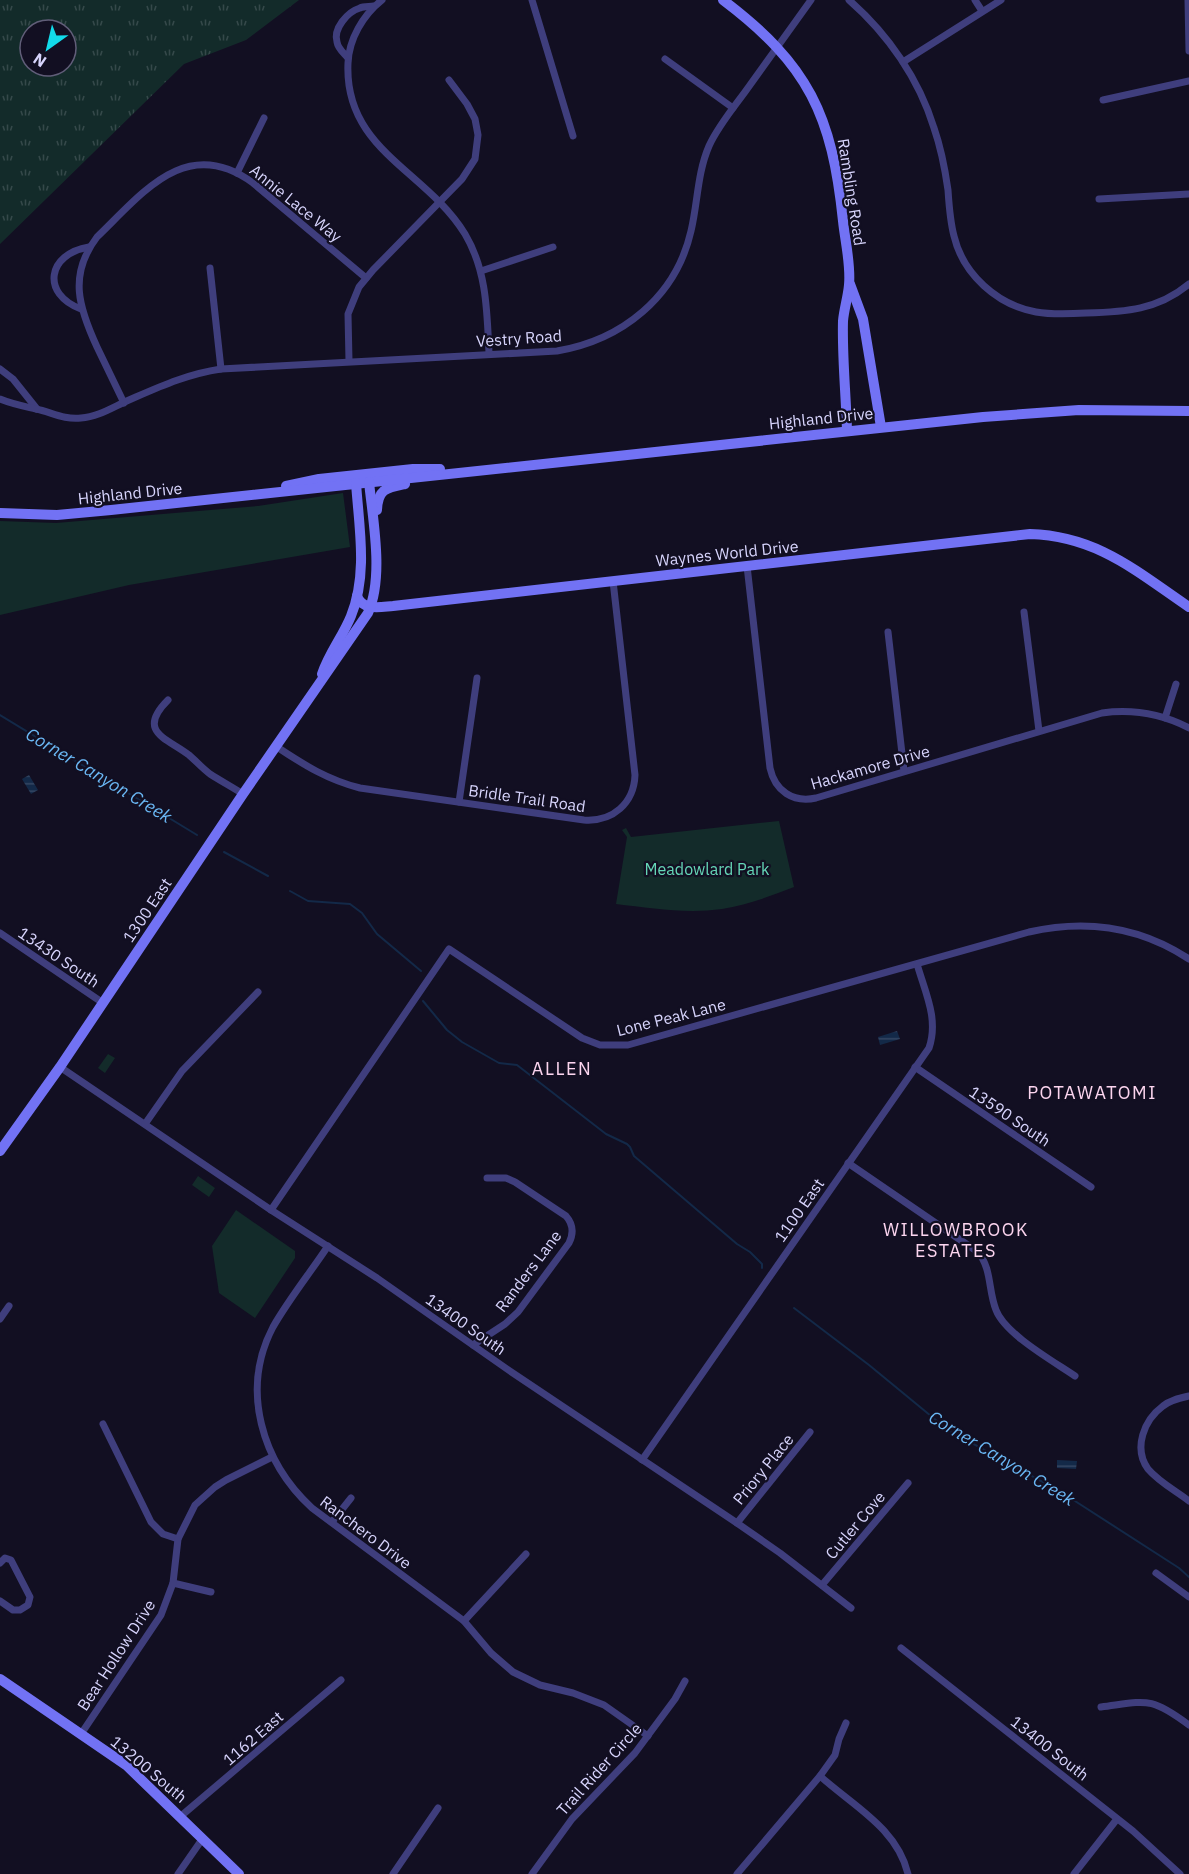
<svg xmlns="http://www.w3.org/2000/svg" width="1189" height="1874" viewBox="0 0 1189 1874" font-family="'IBM Plex Sans',sans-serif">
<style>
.grass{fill:url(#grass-tufts);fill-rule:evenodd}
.park{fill:#132b2a}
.water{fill:url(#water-rules)}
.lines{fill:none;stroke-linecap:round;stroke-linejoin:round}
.stream{stroke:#132948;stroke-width:2}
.street{stroke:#3f3e7d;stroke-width:7}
.secondary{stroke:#7272f4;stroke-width:10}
.labels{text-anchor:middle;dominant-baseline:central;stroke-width:4.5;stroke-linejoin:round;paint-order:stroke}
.street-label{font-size:16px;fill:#d7d4fc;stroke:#120f22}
.park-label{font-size:16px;fill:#65d6b7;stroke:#120f22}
.water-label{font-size:18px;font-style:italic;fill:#6ab7f4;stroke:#120f22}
.neighbourhood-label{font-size:18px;letter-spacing:1.5px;fill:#fcd5ef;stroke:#120f22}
</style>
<defs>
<pattern id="grass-tufts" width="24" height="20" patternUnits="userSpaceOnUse" patternTransform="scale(1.5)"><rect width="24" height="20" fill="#132b2a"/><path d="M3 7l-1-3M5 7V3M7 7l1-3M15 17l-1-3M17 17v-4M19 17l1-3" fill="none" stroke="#35494a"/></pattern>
<pattern id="water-rules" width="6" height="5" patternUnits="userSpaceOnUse" patternTransform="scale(1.5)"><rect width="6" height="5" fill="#132948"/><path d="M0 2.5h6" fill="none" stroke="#354763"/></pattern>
</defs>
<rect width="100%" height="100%" fill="#120f22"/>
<path class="grass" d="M0,0H299L246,40L184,64L0,244ZM30,30H66V66H30Z"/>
<g class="park">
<polygon points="343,493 350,547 129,585 0,615 0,521 56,523 258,506"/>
<path d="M779,821L794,887C771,896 747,905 722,909C686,914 651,908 616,904L627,837L622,830L626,828L631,837Z"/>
<polygon points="108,1054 115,1058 105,1073 98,1068"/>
<polygon points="198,1176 215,1188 209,1197 192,1185"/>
<polygon points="236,1210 295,1251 295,1258 255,1318 219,1293 212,1246"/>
</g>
<g class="water">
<polygon points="29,775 38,790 31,794 22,779"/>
<polygon points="897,1031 900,1039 880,1045 878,1037"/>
<polygon points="1057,1460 1077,1461 1076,1469 1057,1468"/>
</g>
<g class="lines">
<g class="stream">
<polyline points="0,715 197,835"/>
<polyline points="224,852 268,876"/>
<polyline points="290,891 308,901 350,904 362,913 377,934 421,971"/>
<polyline points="423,1001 447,1030 462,1042 499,1063 517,1065 606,1134 627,1144 630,1147 634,1156 737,1244 750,1252 762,1264 762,1268"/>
<polyline points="794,1308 869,1365 948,1430 1061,1492 1179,1568 1189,1577"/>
</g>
<g class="street">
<path d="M382,0C363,15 349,39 348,63C344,150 426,170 465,234C487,271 487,312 489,353"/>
<polyline points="532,0 573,136"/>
<path d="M849,0C888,34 919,79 934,128C941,148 945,169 948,190C949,205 950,221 954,236C963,274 997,305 1036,312C1053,315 1070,314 1086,313C1125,312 1158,310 1189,284"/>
<polyline points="975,0 982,11"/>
<polyline points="1188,0 1189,51"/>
<path d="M348,58C344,53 338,49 337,42C333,29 347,12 360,8C364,6 370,7 374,6"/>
<polyline points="665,59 733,108"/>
<polyline points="903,62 1001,0"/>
<polyline points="1103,100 1189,81"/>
<polyline points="237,173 264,118"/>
<polyline points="1099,199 1189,194"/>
<polyline points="210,268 221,369"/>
<polyline points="481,271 553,247"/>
<path d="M81,309C41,294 47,254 89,247"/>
<polyline points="349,361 348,314 359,287 373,270 462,179 475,159 478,135 475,119 467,104 449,80"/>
<polyline points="0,369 13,379 37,409"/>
<path d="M0,399C12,404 23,406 36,409C51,412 64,420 81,418C98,417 113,407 129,400C159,387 187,374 221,369L557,351C622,340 676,297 691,231C698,202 697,174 709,146C719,124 736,105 750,85C770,57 791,28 811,0"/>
<path d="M124,403C115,384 106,366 97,347C79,308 68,275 97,237C142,194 186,134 253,183L366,278"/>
<path d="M747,566L770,768C775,791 793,803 816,798L1102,713C1132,709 1162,714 1189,728"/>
<polyline points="1024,612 1039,731"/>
<polyline points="888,632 904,771"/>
<path d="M168,700C136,732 167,738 189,755C196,761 202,768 210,774C221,781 232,787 243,794"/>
<polyline points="1165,718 1176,684"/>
<path d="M277,747C304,765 328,780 360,788L584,820C613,822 634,803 635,775L613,581"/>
<polyline points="459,802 477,678"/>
<polyline points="0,933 103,1003"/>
<polyline points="60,1067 271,1210 377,1278 507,1369 737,1523 780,1553 851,1608"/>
<polyline points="915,1067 1091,1187"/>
<polyline points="145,1124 182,1071 258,992"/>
<path d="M848,1163L978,1252C992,1269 988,1290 996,1310C1005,1334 1053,1361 1075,1376"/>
<path d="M271,1210L449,949L582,1038L600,1045H628L1029,932C1086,919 1139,926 1189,959"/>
<path d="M328,1246C310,1273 289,1299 273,1327C240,1390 262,1462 312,1508L464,1621L491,1653L513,1672L540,1685L573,1693L604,1705L648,1736"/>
<polyline points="0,1319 9,1306"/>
<path d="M473,1345L505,1324L518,1312L569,1243C574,1233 573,1224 566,1216L515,1182L506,1178H487"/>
<path d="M1189,1396C1180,1398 1170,1400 1163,1406C1144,1420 1133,1448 1148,1469C1159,1482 1176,1491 1189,1501"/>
<polyline points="103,1424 151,1522 163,1534 178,1539"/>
<path d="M642,1460L929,1048C939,1019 925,992 917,964"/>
<polyline points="332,1522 351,1498"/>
<polyline points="737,1523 810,1432"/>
<polyline points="0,1563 5,1558 11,1560 30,1597 28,1605 20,1610 13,1610 0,1601"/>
<polyline points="1156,1573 1189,1597"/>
<polyline points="173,1583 211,1592"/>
<polyline points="822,1585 908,1483"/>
<polyline points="464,1621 526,1554"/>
<polyline points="901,1648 1133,1831 1180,1874"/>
<path d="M1101,1707C1147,1701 1150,1696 1189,1725"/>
<polyline points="81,1734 161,1615 173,1583 178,1539 195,1505 215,1487 226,1480 272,1457"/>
<path d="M820,1776C853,1806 897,1828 908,1874"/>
<polyline points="181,1816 341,1680"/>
<polyline points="178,1874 203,1838"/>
<polyline points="393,1874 438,1808"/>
<polyline points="532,1874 572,1819 635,1753 675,1699 685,1681"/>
<polyline points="737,1874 820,1776 835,1755 839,1739 846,1723"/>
<polyline points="1074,1874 1117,1819"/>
</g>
<g class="secondary">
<path d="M723,0C809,65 832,115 843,221C845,241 851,264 849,285C848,297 844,309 843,321C842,357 846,394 847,431"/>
<polyline points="850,284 863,319 881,427"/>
<polyline points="286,486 319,479 413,469 440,469"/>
<path d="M377,510C378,489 386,488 405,484"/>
<polyline points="0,513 57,515 111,510 983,417 1079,410 1189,411"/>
<path d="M357,596C363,611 379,607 393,606L1030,534C1097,536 1136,571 1189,607"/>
<path d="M322,674C329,653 343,636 351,616C368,574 359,527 356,483"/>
<path d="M0,1151L60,1067L243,794L368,613C384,577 373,521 369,482"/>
<polyline points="0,1679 126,1765 239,1874"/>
</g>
</g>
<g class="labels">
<g class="street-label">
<text transform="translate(852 192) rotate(81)">Rambling Road</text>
<text transform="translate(296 203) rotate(39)">Annie Lace Way</text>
<text transform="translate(519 338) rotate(-4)">Vestry Road</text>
<text transform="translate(821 418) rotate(-6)">Highland Drive</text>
<text transform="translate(130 493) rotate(-6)">Highland Drive</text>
<text transform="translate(727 553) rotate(-6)">Waynes World Drive</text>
<text transform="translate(870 767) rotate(-16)">Hackamore Drive</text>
<text transform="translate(527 798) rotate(8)">Bridle Trail Road</text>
<text transform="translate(147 910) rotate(-56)">1300 East</text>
<text transform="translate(59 957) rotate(34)">13430 South</text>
<text transform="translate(671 1017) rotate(-14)">Lone Peak Lane</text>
<text transform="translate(1010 1116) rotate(34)">13590 South</text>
<text transform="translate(799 1210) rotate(-55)">1100 East</text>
<text transform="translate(528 1271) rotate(-53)">Randers Lane</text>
<text transform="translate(466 1324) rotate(35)">13400 South</text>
<text transform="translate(763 1469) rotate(-51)">Priory Place</text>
<text transform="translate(855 1525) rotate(-50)">Cutler Cove</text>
<text transform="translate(366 1532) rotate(37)">Ranchero Drive</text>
<text transform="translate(116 1655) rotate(-57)">Bear Hollow Drive</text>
<text transform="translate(253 1738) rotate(-41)">1162 East</text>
<text transform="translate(1050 1748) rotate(38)">13400 South</text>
<text transform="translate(149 1769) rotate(40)">13200 South</text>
<text transform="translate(599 1769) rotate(-48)">Trail Rider Circle</text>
</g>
<g class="park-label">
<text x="707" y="869">Meadowlard Park</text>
</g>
<g class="water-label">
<text transform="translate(99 775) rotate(31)">Corner Canyon Creek</text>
<text transform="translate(1002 1458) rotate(31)">Corner Canyon Creek</text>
</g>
<g class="neighbourhood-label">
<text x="562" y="1068">ALLEN</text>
<text x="1092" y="1092">POTAWATOMI</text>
<text x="956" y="1229">WILLOWBROOK<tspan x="956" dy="21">ESTATES</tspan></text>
</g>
</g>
<g transform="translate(48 48) rotate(214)"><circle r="28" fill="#120f22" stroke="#615e79" stroke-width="1.5"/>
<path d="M0-4.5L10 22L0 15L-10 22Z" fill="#12daea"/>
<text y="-9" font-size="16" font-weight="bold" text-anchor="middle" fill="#d7d4fc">N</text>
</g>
</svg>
